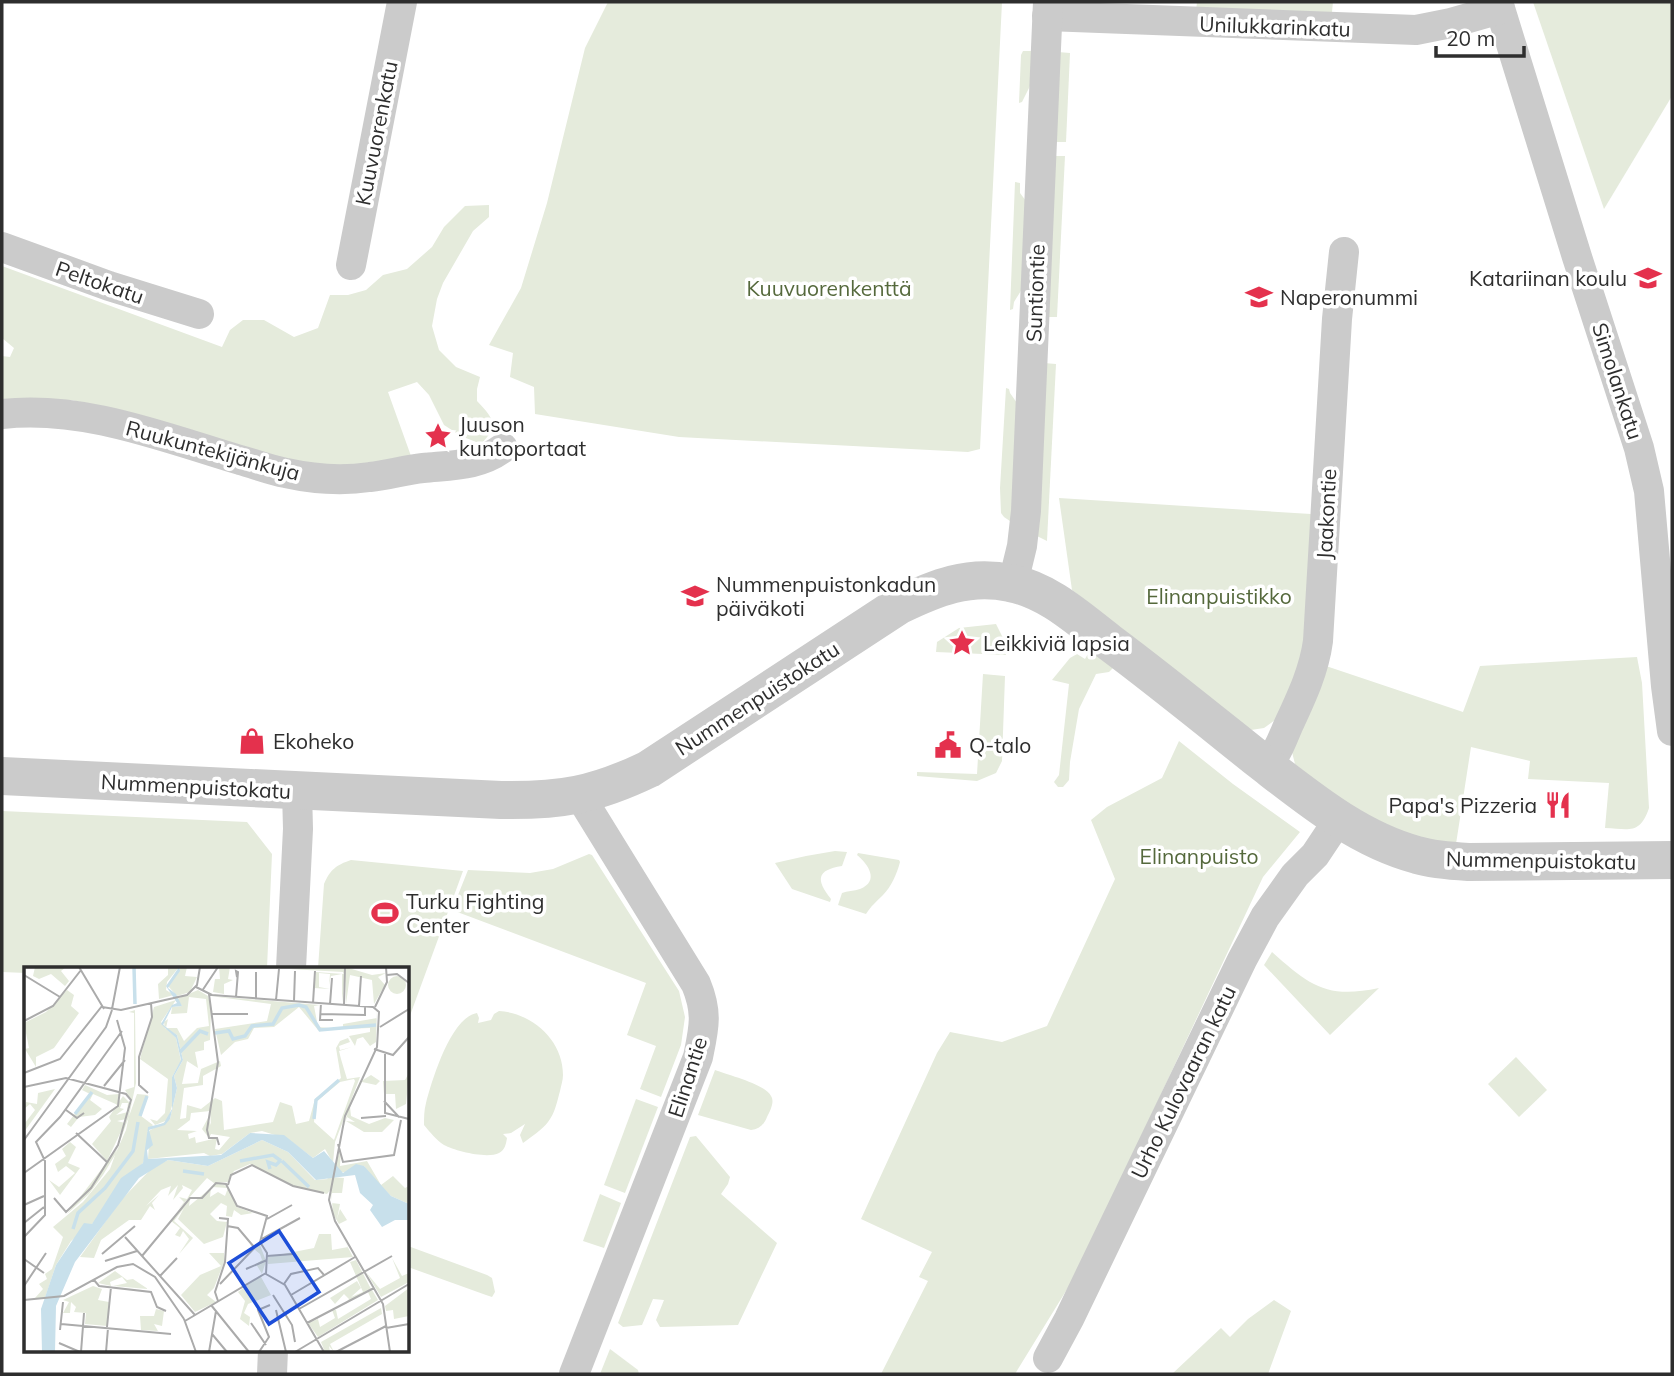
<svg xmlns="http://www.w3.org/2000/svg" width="1674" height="1376" viewBox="0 0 1674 1376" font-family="Mulish,sans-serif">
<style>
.green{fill:#e5ebdc}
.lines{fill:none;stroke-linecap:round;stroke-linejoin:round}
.minor{stroke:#cbcbcb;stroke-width:30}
.tertiary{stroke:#cbcbcb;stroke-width:38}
.labels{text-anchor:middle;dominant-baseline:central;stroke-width:7;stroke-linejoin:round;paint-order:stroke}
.street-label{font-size:21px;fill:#2e2e2e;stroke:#fff}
.poi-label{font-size:21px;fill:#2e2e2e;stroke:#fff;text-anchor:start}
.park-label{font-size:21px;fill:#55693c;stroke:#fff}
.inset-river{fill:none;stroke:#c8e0eb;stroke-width:3.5}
.inset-road{fill:none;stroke:#ababab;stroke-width:2}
.view{fill:#1d4ed8;fill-opacity:0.15;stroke:#1d4ed8;stroke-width:3.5}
.inset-edge{fill:none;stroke:#2e2e2e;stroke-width:3.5}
</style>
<rect width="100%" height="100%" fill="#fff"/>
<g class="green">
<polygon points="608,2 1002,2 980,449 968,452 679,437 535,414 534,387 510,377 513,353 489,345 521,288 547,203 585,48"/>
<polygon points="1197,2 1333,2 1332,12 1196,11"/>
<polygon points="1533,2 1672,2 1672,96 1604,209"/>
<polygon points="1023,51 1035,51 1033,80 1022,102 1019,103 1021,55"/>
<polygon points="1058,52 1070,53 1066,142 1055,142"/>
<polygon points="1054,156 1065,156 1057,317 1046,317"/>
<polygon points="1015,182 1020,183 1020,193 1026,201 1024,286 1014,302 1013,309 1010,310"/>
<path d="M489,205V217L473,231L443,283L437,299L432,326L439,350L456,367L480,377L477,389V401C493,418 500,425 481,444L461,436L444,425L429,395L417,382L388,392L411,456L366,468L321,466L276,456L114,409L71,400L2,401V356L10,357L14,348L2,338V266L222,347L230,330L243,320H264L294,337L318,328L330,295H348L366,290L383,275L407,269L432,247L444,227L465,206Z"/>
<polygon points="1044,363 1056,364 1047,541 1037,536"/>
<polygon points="1006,388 1009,389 1010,393 1017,403 1013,523 1004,517 1001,513 1000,488"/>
<polygon points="1059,498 1311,514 1307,653 1275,720 1264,728 1251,730 1072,590"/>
<polygon points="996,624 1006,644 1006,655 936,652 937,642 959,628"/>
<polygon points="1089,652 1096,654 1113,668 1109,672 1096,674 1079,709 1070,762 1069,780 1063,787 1058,787 1054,782 1059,775 1069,684 1052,680 1070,658 1077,654 1085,659"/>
<path d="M1637,657L1642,683L1649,808C1640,835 1629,829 1605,828L1609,783L1528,779L1530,761L1471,747L1456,844L1423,839L1381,824L1334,796L1295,764L1292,752L1326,666L1463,712L1480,666Z"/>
<polygon points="983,674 1005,676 1002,761 996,773 977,781 917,776 917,772 977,774"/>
<polygon points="1179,741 1233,784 1300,832 1263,877 1077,1273 1015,1374 881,1374 928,1281 919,1277 932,1252 861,1219 937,1053 950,1032 1002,1042 1047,1026 1115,879 1091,820 1107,807 1162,778"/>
<polygon points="2,811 247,822 272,854 267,968 26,968 26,973 2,972"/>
<path d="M835,851L847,852L842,866C816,870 816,880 831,899L830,902L792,889L775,863L806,856Z"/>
<path d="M858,853L899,860L900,862C897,874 891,887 883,895C876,902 871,906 866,914L838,905L842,893C847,891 854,891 860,889C880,881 868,864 857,855Z"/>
<polygon points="589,854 592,855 679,991 685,1017 681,1045 661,1097 640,1089 656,1046 627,1035 646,983 452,910 468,870 530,873 553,869"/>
<path d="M351,860L463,871L408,1021V968H318L324,884C330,870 336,865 351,860Z"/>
<path d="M1272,952C1310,986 1327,999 1379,988L1330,1035L1264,965Z"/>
<path d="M499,1011C532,1013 563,1040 563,1075C563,1080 561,1086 560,1091C557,1102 555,1113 548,1122C542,1130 531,1137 523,1143L520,1135L525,1124L511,1133L503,1134L507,1138C506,1144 505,1150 499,1153C487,1159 455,1151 444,1145C436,1140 430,1132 424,1125C424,1118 424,1110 426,1103C432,1080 451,1017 477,1013L479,1018L478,1023L491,1020L494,1014Z"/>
<polygon points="1516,1057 1547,1090 1519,1117 1488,1084"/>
<path d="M715,1070C728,1075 765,1084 771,1096C775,1102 770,1111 767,1117C764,1125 759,1129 751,1130L698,1115Z"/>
<polygon points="636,1099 658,1107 625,1193 604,1185"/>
<polygon points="696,1136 730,1177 728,1184 721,1194 777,1243 738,1325 660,1327 656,1320 664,1300 653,1299 642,1325 623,1327 618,1323 690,1137"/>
<polygon points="600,1194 621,1203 604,1248 583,1241"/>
<polygon points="408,1246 487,1275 492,1278 495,1292 492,1297 486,1295 408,1267"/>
<polygon points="1274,1300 1291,1311 1268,1374 1172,1374 1221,1328 1230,1337 1248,1319"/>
<polygon points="610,1349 638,1370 639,1374 600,1374"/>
</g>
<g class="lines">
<g class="minor">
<polyline points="1498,2 1577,257 1639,448 1649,491 1666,686 1672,731"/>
<polyline points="1047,16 1416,30 1451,23 1500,9"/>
<polyline points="2,247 109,286 199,314"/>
<polyline points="351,265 402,2"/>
<path d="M2,414C83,405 163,437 240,460C255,464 270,470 286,473C313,479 342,481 370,477C388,475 405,470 423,468C452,465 479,466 503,448"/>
<polyline points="1013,583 1022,546 1026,511 1048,2"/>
<path d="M1267,766C1277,754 1282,740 1288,726C1301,698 1314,671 1318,641L1337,319L1344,252"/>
<polyline points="291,968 298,829 297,791"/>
<polyline points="1048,1358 1069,1319 1242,960 1265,917 1295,875 1315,855 1339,819"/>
<polyline points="272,1374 273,1350"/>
<path d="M574,1374L698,1057C704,1028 708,1013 696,984L580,796"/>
</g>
<path class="tertiary" d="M2,776L501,800C561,801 595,795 649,769L898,606C935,588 969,574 1010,583C1048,590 1079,619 1109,642C1160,680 1209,720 1259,760C1307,797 1357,839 1417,855C1434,860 1452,861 1469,862L1672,860"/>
</g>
<defs>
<symbol id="school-bare" viewBox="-9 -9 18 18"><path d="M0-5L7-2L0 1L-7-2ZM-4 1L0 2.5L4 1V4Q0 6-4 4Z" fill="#e4314d" stroke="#fff" stroke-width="2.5" paint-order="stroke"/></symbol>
<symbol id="sight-bare" viewBox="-9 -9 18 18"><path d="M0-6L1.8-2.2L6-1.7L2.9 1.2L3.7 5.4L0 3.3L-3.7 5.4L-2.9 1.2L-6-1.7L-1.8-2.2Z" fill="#e4314d" stroke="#fff" stroke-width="2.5" paint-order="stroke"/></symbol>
<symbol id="shop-bare" viewBox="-9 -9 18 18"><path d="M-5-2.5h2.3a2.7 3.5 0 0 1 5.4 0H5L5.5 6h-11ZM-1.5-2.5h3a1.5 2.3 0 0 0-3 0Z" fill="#e4314d" stroke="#fff" stroke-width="2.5" paint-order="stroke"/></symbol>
<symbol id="civic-bare" viewBox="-9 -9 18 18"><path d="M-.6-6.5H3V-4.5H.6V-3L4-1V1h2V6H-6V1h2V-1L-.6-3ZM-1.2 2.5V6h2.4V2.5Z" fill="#e4314d" stroke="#fff" stroke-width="2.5" paint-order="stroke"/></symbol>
<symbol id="restaurant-bare" viewBox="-9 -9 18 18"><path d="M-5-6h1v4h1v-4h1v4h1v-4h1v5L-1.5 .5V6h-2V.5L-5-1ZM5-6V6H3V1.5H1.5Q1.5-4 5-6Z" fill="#e4314d" stroke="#fff" stroke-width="2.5" paint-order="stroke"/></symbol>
<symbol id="stadium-bare" viewBox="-9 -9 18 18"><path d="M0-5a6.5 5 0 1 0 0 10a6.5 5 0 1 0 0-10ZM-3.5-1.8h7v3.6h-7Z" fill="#e4314d" stroke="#fff" stroke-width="2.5" paint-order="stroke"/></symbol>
</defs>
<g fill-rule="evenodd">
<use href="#school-bare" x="1629" y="259" width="38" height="38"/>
<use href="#school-bare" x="1240" y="278" width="38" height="38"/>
<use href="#sight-bare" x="419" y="417" width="38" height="38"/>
<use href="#school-bare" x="676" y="577" width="38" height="38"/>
<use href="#sight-bare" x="943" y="624" width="38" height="38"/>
<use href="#shop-bare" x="233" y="722" width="38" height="38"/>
<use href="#civic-bare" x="929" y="726" width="38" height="38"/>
<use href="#restaurant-bare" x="1539" y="786" width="38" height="38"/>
<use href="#stadium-bare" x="366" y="894" width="38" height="38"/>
</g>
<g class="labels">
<g class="street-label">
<text transform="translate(1275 26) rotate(2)">Unilukkarinkatu</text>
<text transform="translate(376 133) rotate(-79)">Kuuvuorenkatu</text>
<text transform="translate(100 282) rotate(19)">Peltokatu</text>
<text transform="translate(1035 293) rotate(-88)">Suntiontie</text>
<text transform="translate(1618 381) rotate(72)">Simolankatu</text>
<text transform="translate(213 450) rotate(15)">Ruukuntekijänkuja</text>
<text transform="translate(1326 514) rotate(-87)">Jaakontie</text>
<text transform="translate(757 698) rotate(-33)">Nummenpuistokatu</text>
<text transform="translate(196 786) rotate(3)">Nummenpuistokatu</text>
<text transform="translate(1541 860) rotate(1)">Nummenpuistokatu</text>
<text transform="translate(687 1077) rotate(-72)">Elinantie</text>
<text transform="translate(1183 1082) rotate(-64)">Urho Kulovaaran katu</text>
</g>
<g class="poi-label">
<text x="1627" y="278" text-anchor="end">Katariinan koulu</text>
<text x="1280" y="297">Naperonummi</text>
<text x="459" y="424">Juuson<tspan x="459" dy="24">kuntoportaat</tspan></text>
<text x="716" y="584">Nummenpuistonkadun<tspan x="716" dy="24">päiväkoti</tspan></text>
<text x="983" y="643">Leikkiviä lapsia</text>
<text x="273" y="741">Ekoheko</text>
<text x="969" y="745">Q-talo</text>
<text x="1537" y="805" text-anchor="end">Papa's Pizzeria</text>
<text x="406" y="901">Turku Fighting<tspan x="406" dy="24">Center</tspan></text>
</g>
<g class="park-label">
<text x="829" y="288">Kuuvuorenkenttä</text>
<text x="1219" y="596">Elinanpuistikko</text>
<text x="1199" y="856">Elinanpuisto</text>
</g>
</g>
<g transform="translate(24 967)">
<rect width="385" height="385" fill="#fff"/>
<path d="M11,0H42L37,4L45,14L41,19L27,7L15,12L9,9ZM144,0H155L143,15L142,23L150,28L135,32L134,17L144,8ZM157,0H163L161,9L173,10L166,25L153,29L144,19ZM195,0H206L204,12L209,13L200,17V27L189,25L191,12H196ZM320,0L321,7L318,36V7L307,9L305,18L306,7L295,6V20L306,22L290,21L292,5L320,7L319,5L265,2ZM321,0L348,8L362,6L354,10L361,18L350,37L348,13L326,8L322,37ZM364 18a9 9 0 1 1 18 0a9 9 0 1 1-18 0ZM43,23L50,28L47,39L55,46L30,81L12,90V100L1,82L5,81L0,56L22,45ZM174,23L184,29L189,46L187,43L186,73L180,75V83L171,85L174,101L163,94L158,117L174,116L177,102L196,94L197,99L179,109V118L160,121L156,152L162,151L163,138L177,142L191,131L198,134L200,163L249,155L256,135L268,139L272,157L285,154L291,132L317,111L312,81L316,74L324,71L326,75L315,79L316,83L328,80L315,84L317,92L323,112L336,110L311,175L309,196L301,182L289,191L264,172L238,164L226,166L198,187L186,189L180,186L124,192L125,177L119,196L96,216L78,249L47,274L32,298L21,331H11L19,322L15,317L23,312L21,307L28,302L39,270L29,260L59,235L86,202L113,127L124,128L117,149L129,158L123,165L146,152L153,121L150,109L159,93L153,68L141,61L140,55L144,52L142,61H153L160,74L173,61L185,59L182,32L165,30L163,46L147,47L148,40L158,39L153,32ZM330,112L331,114L310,173L290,155L292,135L316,115ZM186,144L187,158L184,151L178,162L185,171L187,167L206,170L195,183L191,182L193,171L172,176L171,170L165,172L164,167L173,164L153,163L166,153L167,146ZM186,29L296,38L290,39L294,60L319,62V57L353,51V43L352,75L346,79L339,70L333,72L331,79L325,69L346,65V61L294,63L275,40L250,60L230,61L224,72L211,75L197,88L191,62L243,54L247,37ZM152,33L137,55L152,71L157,94L148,110L151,128L144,153L131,158L126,152L133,154L141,146L144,112L116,92L130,40ZM111,43L112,116L102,163L91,188L79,208L65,227L43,247L93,182L108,134L101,123L110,120V46L105,45ZM385,106L382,137L372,142L371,127H360L359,114L381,113ZM347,108L356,114L352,118L338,115L326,140L327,149L345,157L361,151L370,153L358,165H340L322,154L331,155L323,150L318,164L325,141L332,123L339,113ZM61,118L83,128L95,127L94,138L69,127L66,133L78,142L71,148L55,150L47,160L43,157L66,127L58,123ZM31,122L0,165L1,156L11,143L6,137L0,142L2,135L13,137L14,126ZM99,129L106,136L103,144L104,136H98L96,141L100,142L92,148L104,145L102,152L93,154L101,156L83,194L68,177L87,154L85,150ZM238,173L264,185L291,213L304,212L300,208L304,204L306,210L320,211L318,226H308V236L316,237L313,252L316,242L323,253L315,257L309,247L307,222L303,227L270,219L226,197L210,204L204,215L190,216L183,211L154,243L160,235L155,230L163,232L168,223L158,218L159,221L149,233L154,218L144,229L147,219L137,223L122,239L135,228L128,236L131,243L126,239L117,253H105L77,273L70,291L56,290L97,233L128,201L144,193L184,199ZM46,175L52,180L44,196L56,201L36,228L25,213L35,220L51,206L42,199L34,205L31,197L42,189L38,182ZM317,181L316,199L343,194L357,218L369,209L381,221L385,219V237L367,229L348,211L340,199H331L325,206L317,205L311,198ZM193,216L203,219L207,226L213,240L229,246L217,248L210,243L208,250L202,249L203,239L197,236L186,247L180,241L193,254L203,255L199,270L180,277L154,252L160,241L150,254L169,271L155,287L165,272L159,264L156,270L151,268L156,261L147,254L166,232L165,239L187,221L186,230L194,225L201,229L204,221L188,220ZM295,267H307L308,283L324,280L318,269L329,290L244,297V290L290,281ZM236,278L242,294L237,310L247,328L224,337L220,346L226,350L225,359L216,352L221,334L214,325L238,307L232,297L238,293L236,287L230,282ZM185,286H200V295L190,321L183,328L192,335L171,345L157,328L176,308L197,299ZM368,291L378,309L385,306V315L357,330L342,305L356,322L376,311ZM332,293L347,322L321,337L325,332L320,327L311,337L306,331L333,314L337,321L327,330L339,325L326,295ZM91,304L103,313L109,312L124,322L89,319L103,316L98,310L86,315L87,319L74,316ZM69,319L78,322L74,333L85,335L83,359L61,357L62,346L50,345L52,340L47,335L46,346H39L45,335L39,333ZM385,321V349L370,352L369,343L362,344L361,339ZM348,323L354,333L294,370L284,356L294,352L296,360L311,351L308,343H312L314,352L347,332L344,325ZM357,341L358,347L306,377L310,385L305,379L306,385H301L297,375ZM132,342L140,344L138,359L130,357L134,364L117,363L116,349H130Z" fill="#e5ebdc" fill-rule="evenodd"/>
<path d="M155,0L156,4L144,21L152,27L158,39L148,40L139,58L153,68L159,93L150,109L153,121L146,152L141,158L125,163L129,178L123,183L124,192L197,188L226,166L260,168L289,191L300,184L319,206L332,197L340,199L367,229L385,237V253H371L358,260L346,243L349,238L336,226L331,208L292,213L264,185L238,173L184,199L144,193L115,211L51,295L32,339L31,385H18L17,342L32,298L60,256L68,257L97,211L119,196L124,160L140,156L148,142V110L157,93L152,71L137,57L148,38L153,36L142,19Z" fill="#c8e0eb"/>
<path class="inset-river" d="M110,0L111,37M191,66L205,64L209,72L221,69L228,59L249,57L258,41L275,38L282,40L296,63L352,58M156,85L176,64L184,67M51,147L68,125M116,149L123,129M290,152L292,133L315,113M216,194L249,188L257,194M258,194L285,220M246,202L244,195L252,198L257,193M159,204L180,207M49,262L54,246L81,221L109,184L114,155"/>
<path class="inset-road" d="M55,0L80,42M0,8L36,30M363,8L373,7L385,16M172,20L188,28L349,40L355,45L353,80L321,149L305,233L311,254L359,337L366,385M178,24L194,0M185,27L194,95L183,163L185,171H193L195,178M212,30L214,5L212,4L213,10M232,31V5M252,33L255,2M270,34L271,4M289,36L291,4M297,36L296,53H309M306,37L308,11M320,38L321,0M335,39L337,9M78,40L97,43L163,28L173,18L176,0M351,40L363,15L362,0M88,42L96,0M188,47H224M297,47L341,48V40M0,54L29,39L57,3M356,60L385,42M350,82L369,88L385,70M361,87V146L385,152M0,106L36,92L78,39M80,119L101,93M0,120L42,111L102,127L107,133L94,178L67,221L42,245L30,231M124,126L115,118V90L128,50L127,36M360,134L375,150M42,143L53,151L60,146M337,151L362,149M52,166L84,196M0,173L82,60L88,43M314,177L319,195L370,188L377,153M0,206L94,139L101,81L93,53M204,218L207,208L228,198L269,219L300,226M0,238L20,229M243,252L268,238M0,256L20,240M203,259L214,261L230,280M0,270L21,248V194L12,175L36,150L98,64M101,270L171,348M238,272L276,251M236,275L243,286L242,307L261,318L300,385M78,287L111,259M118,289L166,231H178L192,216L202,217L213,239L243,249L236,275L196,317M243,289L269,287M0,292L20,306M81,294L113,284M222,302L243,293M136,309L153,291M70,313L75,319L127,325L133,340L142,344M260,317L267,307L294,301L300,308M0,319L22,286M249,328L268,358L271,375M267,328L331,290M0,333L40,329L93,300L109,297L131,310L160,352M194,334L191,325L201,295L204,252L195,251M187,338L225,385M275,342L368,289M252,343L262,385M160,352L172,385M161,354L242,306M227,356L242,378M283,356L350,321M37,357L147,367M83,360L87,320M362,361L385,357M36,363L39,335M188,367L203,385M35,376L56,385M57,385L60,346M82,385L84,361M185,385L192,344M235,385L245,370L234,343L246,338M271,385L385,317M312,385L362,359"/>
<path class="view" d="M255,264L295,325L245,357L205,296Z"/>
<rect width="385" height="385" class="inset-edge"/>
</g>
<rect width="1674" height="1376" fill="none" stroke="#2e2e2e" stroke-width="7"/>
<path d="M1436 46v10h88v-10" fill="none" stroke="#2e2e2e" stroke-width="3.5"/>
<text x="1446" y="46" font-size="21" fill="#2e2e2e" stroke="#ffffff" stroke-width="5" paint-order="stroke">20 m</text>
</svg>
